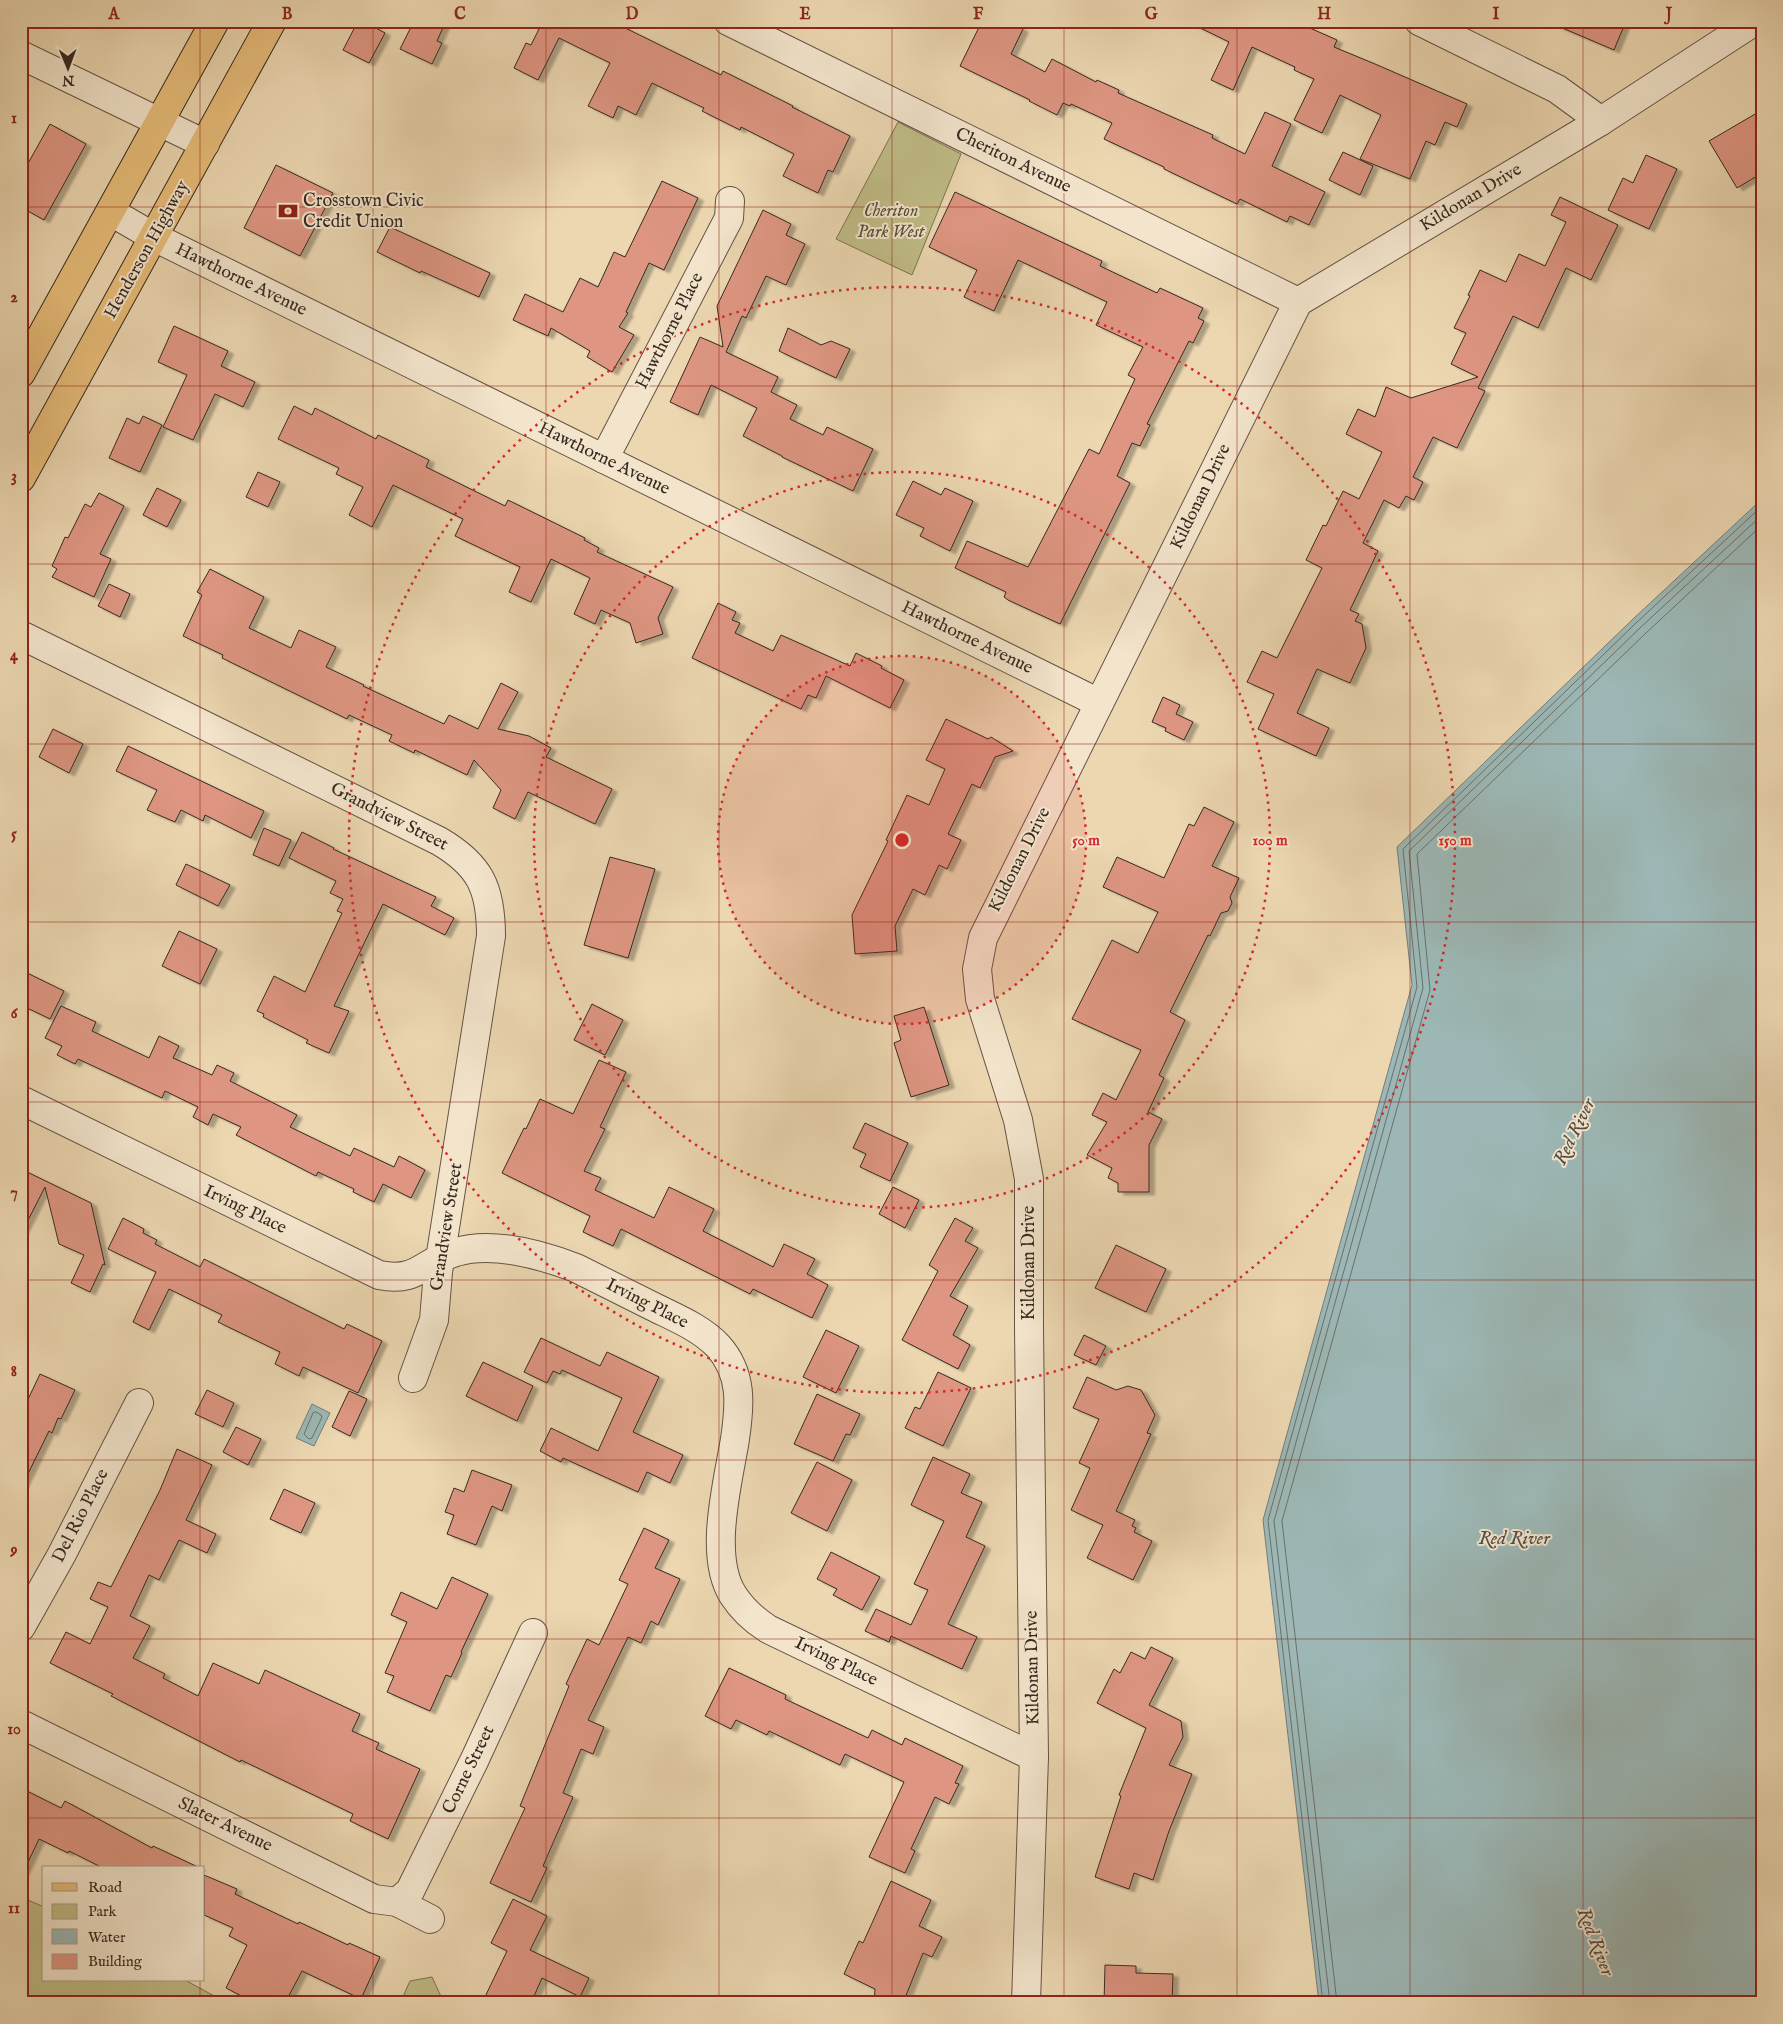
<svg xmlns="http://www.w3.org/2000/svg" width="1783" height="2024" viewBox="0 0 1783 2024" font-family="'IM FELL English',serif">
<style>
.green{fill:#c0bc86;stroke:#7c7254}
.water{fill:#9cb7b5;stroke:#747e7a}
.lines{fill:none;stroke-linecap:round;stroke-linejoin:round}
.shore{stroke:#6a706b;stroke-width:1}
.building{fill:#de9682;stroke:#372921;filter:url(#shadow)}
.minor-casing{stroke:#645445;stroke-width:30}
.major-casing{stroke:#372921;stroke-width:30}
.minor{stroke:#f3e5cc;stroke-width:28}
.major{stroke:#e6bc78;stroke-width:28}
.grid{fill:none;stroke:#8f2418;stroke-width:1;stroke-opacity:0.55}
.ring{fill:none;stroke:#d62828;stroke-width:2.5;stroke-dasharray:2.5 5}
.labels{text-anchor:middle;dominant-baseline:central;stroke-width:4;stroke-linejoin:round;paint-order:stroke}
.street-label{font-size:18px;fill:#372921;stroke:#f3e5cc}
.poi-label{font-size:18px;fill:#372921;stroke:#f3e5cc;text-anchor:start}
.park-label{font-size:18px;font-style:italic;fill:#594e3a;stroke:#f3e5cc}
.water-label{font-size:19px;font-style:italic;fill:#504c46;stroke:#f3e5cc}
.centre{fill:#d62828;stroke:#f3e5cc;stroke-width:2.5}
.ring-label{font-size:15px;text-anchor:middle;font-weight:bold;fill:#d62828;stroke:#f3e5cc;stroke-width:4;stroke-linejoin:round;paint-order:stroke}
.neatline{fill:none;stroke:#8f2418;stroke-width:2}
.grid-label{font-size:16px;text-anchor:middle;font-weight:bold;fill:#8f2418}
</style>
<defs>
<filter id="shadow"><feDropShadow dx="5.5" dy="3" stdDeviation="1" flood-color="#0004"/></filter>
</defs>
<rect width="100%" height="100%" fill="#ecd7b1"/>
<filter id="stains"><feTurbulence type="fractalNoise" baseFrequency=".004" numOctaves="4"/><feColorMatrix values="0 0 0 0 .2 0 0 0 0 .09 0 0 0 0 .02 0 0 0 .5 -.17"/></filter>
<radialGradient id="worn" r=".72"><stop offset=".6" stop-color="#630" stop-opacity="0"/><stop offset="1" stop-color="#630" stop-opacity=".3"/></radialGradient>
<g class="green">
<polygon points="898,122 961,154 912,275 836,239"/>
<polygon points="21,1897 44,1907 44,1980 185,1980 227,2003 21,2003"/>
<polygon points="432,1977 444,2003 400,2003 410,1981"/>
</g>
<g class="water">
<polygon points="1762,499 1762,2003 1319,2003 1263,1520 1412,985 1397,847 1633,619"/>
<polygon points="312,1404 330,1413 314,1446 296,1438"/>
</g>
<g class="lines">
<g class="shore">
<polygon points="316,1412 321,1415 322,1417 312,1438 309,1439 304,1434 313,1413"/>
<polyline points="1323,2003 1268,1520 1417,987 1403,849 1636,623 1762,506"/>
<polyline points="1330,2003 1274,1521 1423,988 1409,851 1641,627 1762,515"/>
<polyline points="1337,2003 1282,1521 1430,990 1417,854 1646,633 1762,525"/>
</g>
</g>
<g class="building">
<polygon points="358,21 363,21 385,33 369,63 343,50"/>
<polygon points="414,21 446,21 437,41 442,43 432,64 400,49"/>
<polygon points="523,21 611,21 721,75 723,71 793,106 792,107 850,136 833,172 828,170 818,193 783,176 794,154 741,127 740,130 702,111 704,108 652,83 636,115 618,106 613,118 588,106 610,63 559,38 538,80 514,68 526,43 531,45 539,29"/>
<polygon points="982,21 1007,21 1023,29 1011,54 1045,72 1052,59 1096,82 1097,80 1119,90 1118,93 1213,135 1212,138 1245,154 1265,112 1291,124 1272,166 1325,192 1309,225 1290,216 1287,222 1240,199 1237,204 1164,169 1164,167 1104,139 1112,123 1071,104 1070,106 1063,103 1057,115 1029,101 1030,100 960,66"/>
<polygon points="1186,21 1294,21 1337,40 1334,47 1375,64 1467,104 1457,127 1445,122 1435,145 1426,141 1410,179 1360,159 1381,115 1340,95 1322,133 1294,120 1314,79 1294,70 1295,67 1252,47 1233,90 1211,80 1229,42"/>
<polygon points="1546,21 1626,21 1614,50"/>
<polygon points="1762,110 1762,173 1737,188 1709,141"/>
<polygon points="50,124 86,144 44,220 21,207 21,176"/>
<polygon points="1343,152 1373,166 1360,195 1329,180"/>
<polygon points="1646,155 1677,169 1649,229 1608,210 1623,178 1633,183"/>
<polygon points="276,165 333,193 300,256 244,228"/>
<polygon points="662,181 698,198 664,270 649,263 626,312 628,313 619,327 634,335 612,372 587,357 590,351 551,328 548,336 513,320 525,294 563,312 580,278 598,287 614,252 625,257"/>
<polygon points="955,192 1102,261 1100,266 1157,293 1160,288 1203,308 1198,318 1204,321 1193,343 1189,341 1147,424 1150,425 1140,446 1132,443 1117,476 1130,483 1060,624 1008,600 1004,597 1006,592 955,568 967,541 1028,567 1089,449 1099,454 1135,379 1128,375 1143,347 1096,325 1107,302 1018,260 994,311 964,297 977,270 929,247"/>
<polygon points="1560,197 1618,225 1591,280 1566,268 1538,328 1513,316 1478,388 1485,391 1457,448 1433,437 1413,477 1423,482 1414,500 1406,496 1399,508 1384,500 1363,543 1378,551 1350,610 1359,614 1355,621 1362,624 1366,648 1350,683 1317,669 1297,713 1329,728 1316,756 1258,729 1274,694 1247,682 1262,651 1277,658 1322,568 1306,560 1323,525 1326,526 1343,491 1359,499 1382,452 1346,434 1358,409 1375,417 1386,387 1411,398 1478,377 1451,364 1466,333 1454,328 1470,296 1468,295 1480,270 1506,282 1519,254 1545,266 1566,222 1551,215"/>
<polygon points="763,210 791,224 786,235 805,244 786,285 766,276 746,318 742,316 726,352 778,377 771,392 797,405 790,419 823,435 827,427 873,449 853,491 782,457 782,456 743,436 757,408 711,385 698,415 670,402 700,337 723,347 717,306"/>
<polygon points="390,227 490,273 479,297 421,271 420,273 377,252"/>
<polygon points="174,326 228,351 221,366 255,382 243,407 215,394 193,440 163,427 187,375 158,362"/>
<polygon points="788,328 821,345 831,341 850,349 836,378 779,351"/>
<polygon points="294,406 312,415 315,408 376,439 378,435 429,460 426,467 505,506 508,500 585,538 584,540 599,548 597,552 673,587 658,618 663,634 636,643 630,623 601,610 595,624 574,614 590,578 551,559 531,602 509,592 520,567 455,536 463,519 393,485 372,527 349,515 363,487 336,474 339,468 278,439"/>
<polygon points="143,416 162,425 140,472 109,458 127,418 139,424"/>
<polygon points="258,472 280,482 268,507 246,497"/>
<polygon points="913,481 941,495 945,488 973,501 950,551 920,536 924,528 896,515"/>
<polygon points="157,488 181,500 167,527 143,515"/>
<polygon points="99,493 124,506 100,554 111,559 94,597 52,577 57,569 52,566 65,537 68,538 85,504 91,507"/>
<polygon points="210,569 264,597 249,628 291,648 299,630 336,647 326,667 364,685 363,686 444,724 449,715 478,729 501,683 518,692 498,729 529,736 551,748 546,757 612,789 595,824 528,792 515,819 493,808 501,790 474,760 467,775 415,750 414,753 389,741 392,735 349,715 347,719 222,658 223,655 183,636 202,595 197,592"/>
<polygon points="109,584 130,594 120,617 98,606"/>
<polygon points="718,603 736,612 732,620 740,623 735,633 773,651 781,635 850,666 856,653 882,666 881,668 904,680 890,708 826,676 816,698 808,695 801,709 692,658"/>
<polygon points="1163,697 1180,705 1176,714 1193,722 1184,740 1165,731 1166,728 1152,722"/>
<polygon points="946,719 988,739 991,737 1013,751 995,757 980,788 972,784 948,834 961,840 947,869 939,865 925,895 913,889 895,926 897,951 855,954 852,915 888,841 886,840 907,795 929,805 945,769 926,760"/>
<polygon points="53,729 83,744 69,773 39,757"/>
<polygon points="128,746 264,811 251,838 205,815 203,821 181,810 175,822 147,810 157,790 116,771"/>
<polygon points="1204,807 1234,822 1212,866 1239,878 1230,897 1232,903 1228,911 1221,913 1210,936 1208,935 1170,1012 1185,1020 1159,1075 1164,1078 1148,1112 1162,1119 1149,1145 1149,1192 1118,1192 1118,1183 1108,1178 1112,1168 1087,1155 1107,1122 1092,1115 1103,1093 1116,1100 1141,1050 1072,1019 1112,940 1138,953 1158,912 1103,887 1117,857 1164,878 1189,824 1194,826"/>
<polygon points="264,828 291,840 279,866 253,855"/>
<polygon points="302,832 334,848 333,849 436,897 431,906 454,918 445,935 383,904 334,1006 349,1011 329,1053 306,1043 308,1040 263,1017 264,1014 257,1011 274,976 305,992 342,913 337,911 343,899 330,893 336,881 289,858"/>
<polygon points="610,857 655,869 628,958 584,945"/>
<polygon points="186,864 230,885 218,906 176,885"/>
<polygon points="179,931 217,949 200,984 162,966"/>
<polygon points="21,970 64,991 50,1019 21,1005"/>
<polygon points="592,1004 623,1020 605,1055 574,1040"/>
<polygon points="61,1006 96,1022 92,1031 149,1058 159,1036 179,1046 173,1058 212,1075 217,1065 234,1073 230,1081 297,1115 290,1127 350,1156 354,1148 394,1167 399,1156 425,1170 411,1198 383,1184 374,1202 353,1192 354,1189 318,1172 316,1176 236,1135 241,1127 213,1114 208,1125 193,1117 198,1107 165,1091 162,1098 78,1059 75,1064 57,1055 62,1046 45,1038"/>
<polygon points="924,1007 949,1085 911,1097 894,1043 901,1040 894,1016"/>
<polygon points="599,1060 626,1072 600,1127 605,1129 584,1171 601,1178 595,1190 654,1218 669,1187 714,1209 703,1231 773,1267 784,1244 815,1259 807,1274 828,1285 812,1318 753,1289 750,1294 621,1229 613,1246 583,1232 590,1216 502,1173 524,1128 526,1129 540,1099 573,1114"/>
<polygon points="865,1123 908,1143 890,1181 860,1167 866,1154 853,1148"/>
<polygon points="21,1169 91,1203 105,1265 103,1264 90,1292 71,1283 84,1255 59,1244 45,1187 21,1234"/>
<polygon points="893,1187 919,1200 905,1228 879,1214"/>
<polygon points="123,1218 144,1229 143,1233 157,1240 155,1244 200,1267 204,1259 344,1329 347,1324 382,1341 358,1393 303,1367 299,1376 275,1364 280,1352 218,1322 222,1315 169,1289 149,1330 133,1322 156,1272 108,1249"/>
<polygon points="955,1218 973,1228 965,1241 978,1248 950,1296 968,1306 953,1335 970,1345 958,1369 902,1340 938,1271 929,1265"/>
<polygon points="1116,1245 1166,1269 1146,1312 1095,1288"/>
<polygon points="826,1330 859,1346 836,1393 803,1377"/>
<polygon points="1084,1335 1106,1346 1096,1365 1074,1355"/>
<polygon points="541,1338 600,1366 607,1352 659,1377 633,1432 683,1455 670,1483 647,1472 638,1492 563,1458 561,1462 540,1451 551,1428 598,1451 622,1398 562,1370 560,1374 553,1371 547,1383 524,1372"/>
<polygon points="483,1362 533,1386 517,1421 466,1396"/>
<polygon points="938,1372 971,1388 943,1446 905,1428 915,1407 920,1409"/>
<polygon points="40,1374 75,1390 61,1419 58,1418 52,1433 49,1431 21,1488 21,1414"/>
<polygon points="1087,1377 1116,1390 1128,1386 1141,1390 1155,1415 1147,1433 1151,1434 1116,1511 1135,1520 1132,1526 1136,1528 1134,1532 1152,1541 1133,1580 1087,1558 1103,1525 1071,1510 1090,1468 1079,1463 1099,1419 1073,1408"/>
<polygon points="207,1390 234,1403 223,1427 195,1414"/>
<polygon points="349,1391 367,1399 350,1436 332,1427"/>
<polygon points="817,1394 860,1414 850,1435 846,1434 833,1461 794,1444"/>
<polygon points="236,1427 261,1439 248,1465 223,1452"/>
<polygon points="177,1449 212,1465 186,1520 216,1534 207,1553 179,1540 159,1580 149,1575 130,1616 150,1626 133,1658 165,1674 163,1678 198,1696 213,1663 259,1684 265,1670 360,1714 352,1731 379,1743 376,1749 420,1769 388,1839 350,1821 353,1814 241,1760 240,1762 111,1696 113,1694 50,1663 66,1632 90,1644 108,1607 90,1599 98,1582 111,1587 160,1490"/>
<polygon points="933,1457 970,1474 961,1493 982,1502 966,1537 985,1546 948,1624 977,1637 962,1669 891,1636 889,1642 865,1631 876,1609 911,1625 928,1590 914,1584 944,1521 911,1505"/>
<polygon points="817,1462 852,1480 827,1531 791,1513"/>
<polygon points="472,1470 512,1485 502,1511 492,1506 476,1545 447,1534 454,1515 445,1512 454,1488 464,1492"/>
<polygon points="284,1489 315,1503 301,1533 270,1519"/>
<polygon points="644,1528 669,1540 655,1568 680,1579 658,1625 651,1621 641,1643 628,1637 588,1720 604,1727 593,1754 581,1749 563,1793 573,1797 543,1866 547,1868 531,1902 490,1883 525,1808 520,1806 569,1686 566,1684 587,1639 599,1645 628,1584 619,1580"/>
<polygon points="831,1552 880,1577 862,1610 833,1595 837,1589 817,1579"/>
<polygon points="452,1577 488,1594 461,1652 462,1653 451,1677 446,1675 430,1711 387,1692 394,1676 385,1673 407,1622 391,1615 401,1592 437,1609"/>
<polygon points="1151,1647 1173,1658 1149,1705 1181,1721 1183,1737 1169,1765 1192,1774 1169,1831 1153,1880 1134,1873 1129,1889 1095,1877 1121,1796 1119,1795 1146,1728 1097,1703 1114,1669 1120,1673 1131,1652 1145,1659"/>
<polygon points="729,1668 786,1695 785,1699 868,1738 872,1730 902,1745 905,1738 963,1766 955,1783 959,1784 949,1804 935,1797 911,1849 915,1851 905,1873 869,1857 904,1782 845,1754 840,1765 769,1731 767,1735 736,1720 731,1729 705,1716"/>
<polygon points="21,1788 61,1808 65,1801 152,1848 153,1846 200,1868 103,1868 69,1851 68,1853 39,1839 21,1877"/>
<polygon points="204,1875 237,1889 235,1894 298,1924 299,1922 348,1945 349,1943 380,1957 361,1999 302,1971 285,2003 255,2003 226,1988 247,1945 229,1936 233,1928 204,1915"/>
<polygon points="891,1881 931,1900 919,1926 942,1937 932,1957 923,1953 903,2003 874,2003 875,1989 844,1974 859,1941 863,1943"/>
<polygon points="513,1899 547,1916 530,1950 589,1978 580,1997 542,1978 531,2003 482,2003 507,1951 491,1943"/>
<polygon points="1105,1965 1136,1966 1136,1973 1173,1974 1172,2003 1104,2003"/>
</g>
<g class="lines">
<defs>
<g id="minor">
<polyline points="728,21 1298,302"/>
<polyline points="1419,21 1557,89 1601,121"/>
<polyline points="21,55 205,144"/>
<polyline points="111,212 154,237 1099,703"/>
<polyline points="604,459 729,218 730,201"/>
<path d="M21,635L439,841C480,865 491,888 491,936L438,1272L434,1320L413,1378"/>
<path d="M21,1100L379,1275C419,1283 423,1261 456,1252C492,1241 542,1255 576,1268C602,1281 628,1294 654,1307C676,1318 701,1328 718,1346C743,1374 740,1405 735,1439C728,1483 708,1555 733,1595C742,1609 754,1620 768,1629L1034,1757"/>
<polyline points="21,1627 62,1554 139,1403"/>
<polyline points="21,1724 374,1899 397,1902 430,1919"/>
<polyline points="397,1902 410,1891 475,1759 533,1633"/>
<polyline points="1026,2003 1034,1757 1029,1328 1029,1179 1018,1120 980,999 977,969 983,938 1298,302 1601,121 1755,21"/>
</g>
<g id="major">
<polyline points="21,373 215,21"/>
<polyline points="21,478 272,21"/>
</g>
</defs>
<use href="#minor" class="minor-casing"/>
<use href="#major" class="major-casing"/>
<use href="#minor" class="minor"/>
<use href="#major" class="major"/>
</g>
<path class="grid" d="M200,21V1868M373,21V2003M546,21V2003M719,21V2003M892,21V2003M1064,21V2003M1237,21V2003M1410,21V2003M1583,21V2003M21,207H1762M21,386H1762M21,564H1762M21,744H1762M21,922H1762M21,1102H1762M21,1280H1762M21,1460H1762M21,1639H1762M21,1818H1762M200,1980V2003"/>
<circle cx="902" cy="840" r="184" fill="#d62828" fill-opacity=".12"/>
<g class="ring">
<circle cx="902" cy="840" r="184"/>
<circle cx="902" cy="840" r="368"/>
<circle cx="902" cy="840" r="553"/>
</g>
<defs>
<symbol id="bank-bare" viewBox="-9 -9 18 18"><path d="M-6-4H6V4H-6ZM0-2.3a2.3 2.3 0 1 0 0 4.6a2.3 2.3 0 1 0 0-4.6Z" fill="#8f2418" stroke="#f3e5cc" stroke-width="2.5" paint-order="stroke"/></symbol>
</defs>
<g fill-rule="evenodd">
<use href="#bank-bare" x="274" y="197" width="28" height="28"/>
</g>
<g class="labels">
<g class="street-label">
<text transform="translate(1013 161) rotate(26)">Cheriton Avenue</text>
<text transform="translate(1471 198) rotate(-31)">Kildonan Drive</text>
<text transform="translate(147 250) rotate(-61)">Henderson Highway</text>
<text transform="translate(241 280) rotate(26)">Hawthorne Avenue</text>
<text transform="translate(670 331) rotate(-63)">Hawthorne Place</text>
<text transform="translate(604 459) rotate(26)">Hawthorne Avenue</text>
<text transform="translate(1201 497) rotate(-64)">Kildonan Drive</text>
<text transform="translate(967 638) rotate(26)">Hawthorne Avenue</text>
<text transform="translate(389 817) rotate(27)">Grandview Street</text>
<text transform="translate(1020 860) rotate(-63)">Kildonan Drive</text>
<text transform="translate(245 1210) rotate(26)">Irving Place</text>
<text transform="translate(447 1227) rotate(-81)">Grandview Street</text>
<text transform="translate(1029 1263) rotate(-90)">Kildonan Drive</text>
<text transform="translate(647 1304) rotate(27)">Irving Place</text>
<text transform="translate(81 1516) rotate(-63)">Del Rio Place</text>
<text transform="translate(836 1662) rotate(26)">Irving Place</text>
<text transform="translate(1033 1668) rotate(-91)">Kildonan Drive</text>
<text transform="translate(469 1770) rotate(-64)">Corne Street</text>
<text transform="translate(225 1825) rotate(26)">Slater Avenue</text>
</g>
<g class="poi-label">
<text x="303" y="201">Crosstown Civic<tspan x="303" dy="21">Credit Union</tspan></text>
</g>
<g class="park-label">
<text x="891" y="211">Cheriton<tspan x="891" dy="21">Park West</tspan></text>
</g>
<g class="water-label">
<text transform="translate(1575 1132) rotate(-64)">Red River</text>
<text x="1514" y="1539">Red River</text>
<text transform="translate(1595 1942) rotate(69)">Red River</text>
</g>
</g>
<circle cx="902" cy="840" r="8" class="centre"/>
<g class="ring-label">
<text x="1086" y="845">50 m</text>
<text x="1270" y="845">100 m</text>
<text x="1455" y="845">150 m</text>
</g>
<rect width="1783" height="2024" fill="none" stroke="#ecd7b1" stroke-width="55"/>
<rect x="42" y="1866" width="162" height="115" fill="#f3e5cc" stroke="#a89a88"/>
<rect x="52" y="1883" width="25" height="8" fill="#e6bc78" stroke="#a89a88"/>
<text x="88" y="1892" font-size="15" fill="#372921">Road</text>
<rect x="52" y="1904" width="25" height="15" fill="#c0bc86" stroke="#a89a88"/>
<text x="88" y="1916" font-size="15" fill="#372921">Park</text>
<rect x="52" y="1929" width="25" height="15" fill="#9cb7b5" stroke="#a89a88"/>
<text x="88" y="1942" font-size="15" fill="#372921">Water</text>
<rect x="52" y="1954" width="25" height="15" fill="#de9682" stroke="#a89a88"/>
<text x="88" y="1966" font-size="15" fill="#372921">Building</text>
<g transform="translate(68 68) rotate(179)" stroke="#f3e5cc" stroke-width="4" paint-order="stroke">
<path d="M0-4L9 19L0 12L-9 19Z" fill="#372921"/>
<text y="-8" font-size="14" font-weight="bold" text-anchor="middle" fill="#372921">N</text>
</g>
<rect x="28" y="28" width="1728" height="1968" class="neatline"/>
<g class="grid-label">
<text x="114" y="19">A</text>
<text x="287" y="19">B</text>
<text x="460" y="19">C</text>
<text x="632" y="19">D</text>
<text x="805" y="19">E</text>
<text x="978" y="19">F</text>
<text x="1151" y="19">G</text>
<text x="1324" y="19">H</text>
<text x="1496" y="19">I</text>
<text x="1669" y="19">J</text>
<text x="14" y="123">1</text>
<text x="14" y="302">2</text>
<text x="14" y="481">3</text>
<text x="14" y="660">4</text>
<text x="14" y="839">5</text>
<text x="14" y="1018">6</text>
<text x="14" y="1197">7</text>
<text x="14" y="1376">8</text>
<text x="14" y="1555">9</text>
<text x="14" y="1734">10</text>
<text x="14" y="1913">11</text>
</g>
<rect width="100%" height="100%" filter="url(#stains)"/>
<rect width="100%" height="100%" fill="url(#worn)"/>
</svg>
